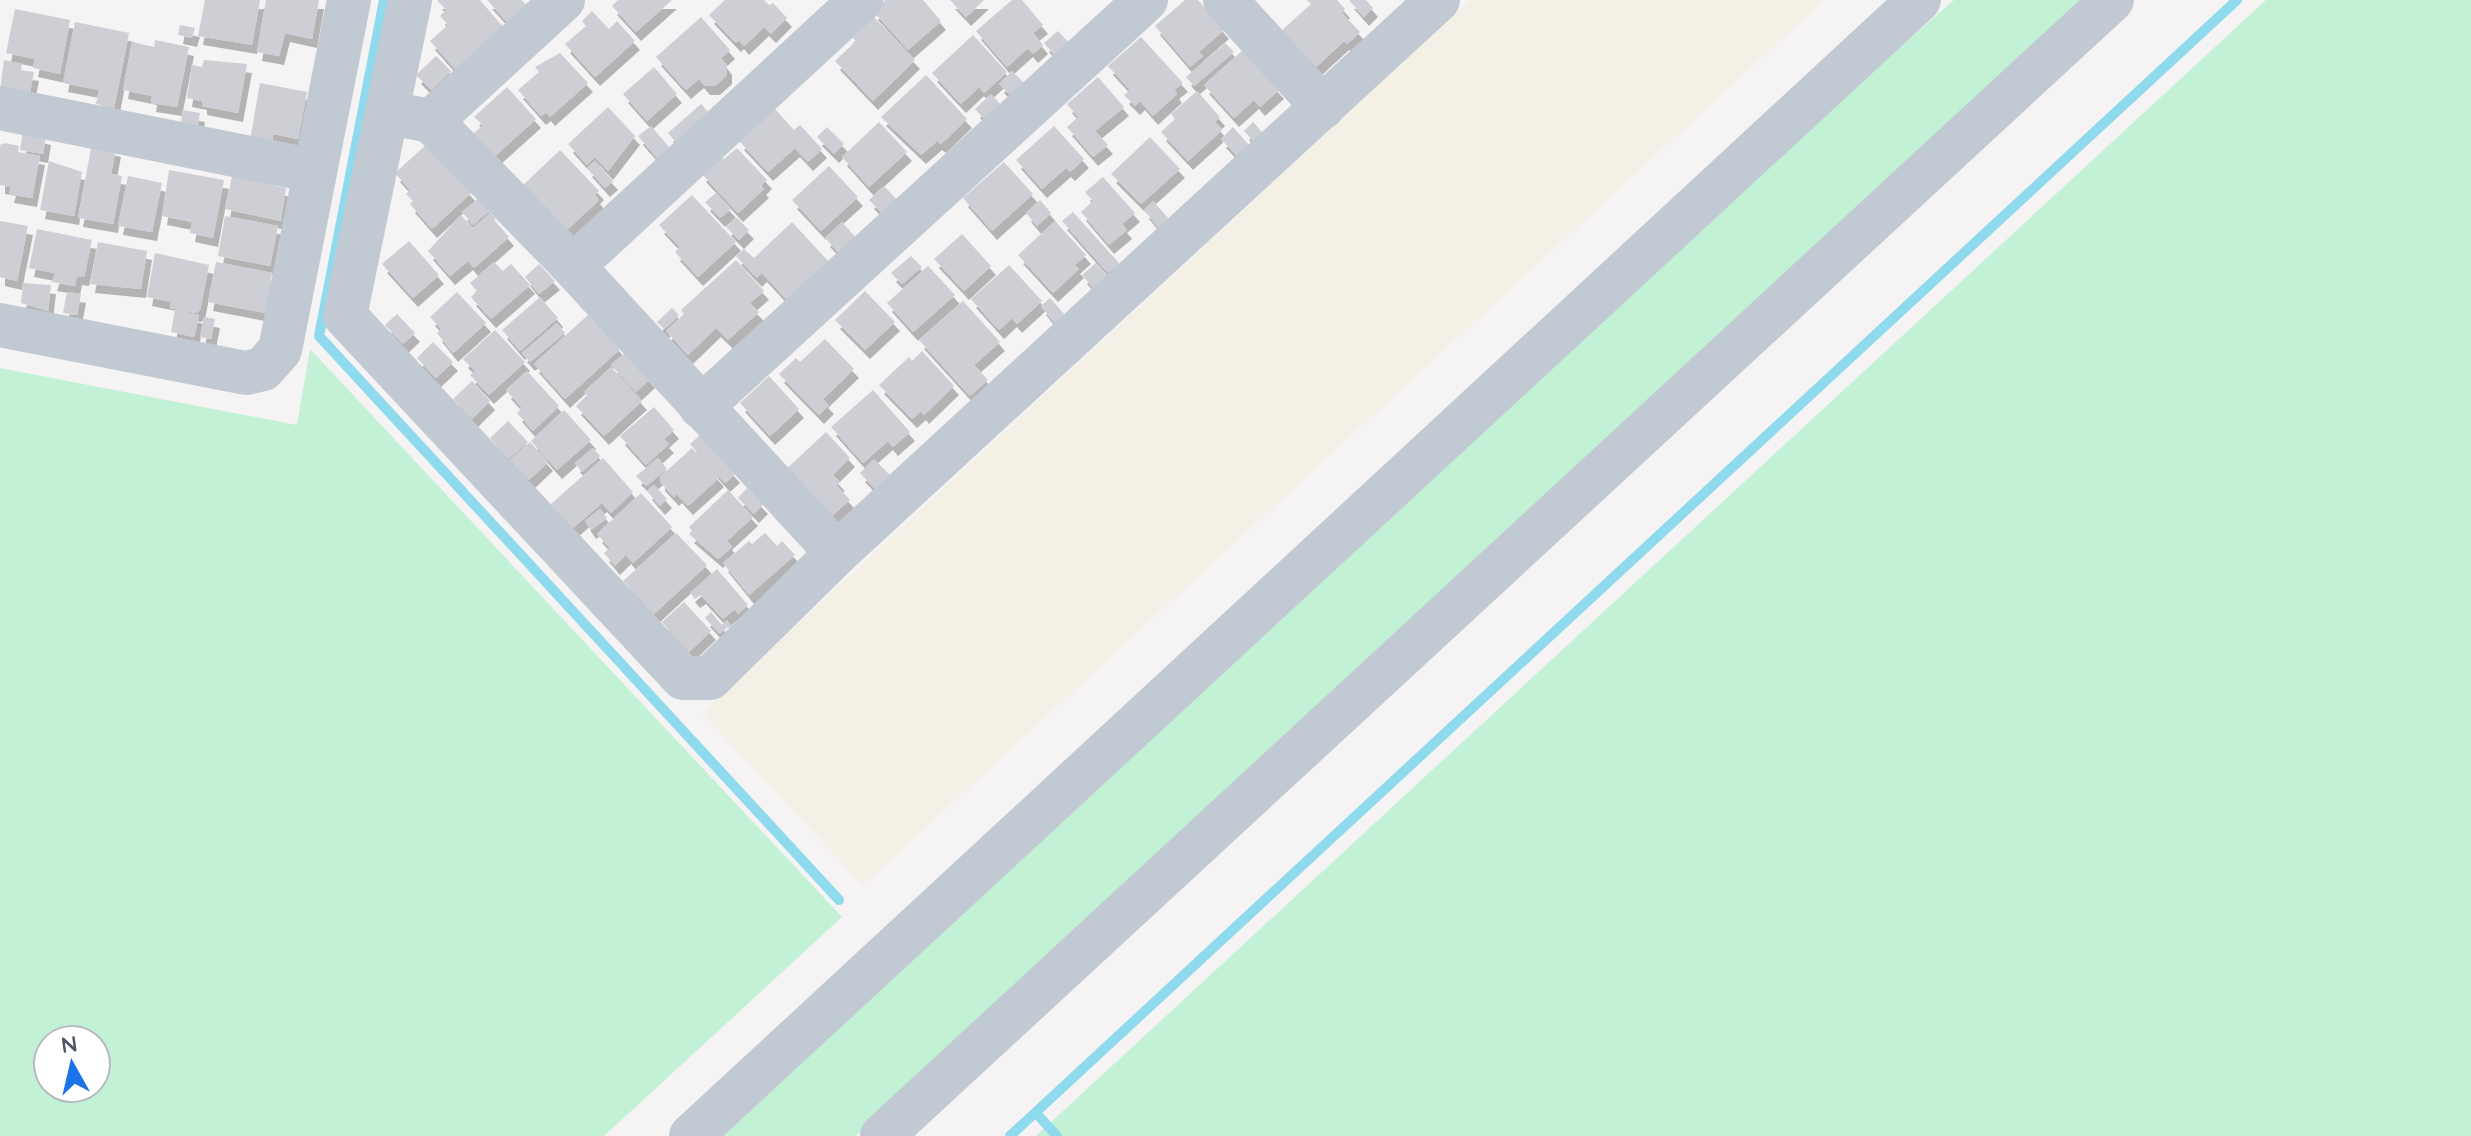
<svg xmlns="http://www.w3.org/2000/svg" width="2471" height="1136" viewBox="0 0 2471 1136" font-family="Quicksand,sans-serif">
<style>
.green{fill:#c3f1d5;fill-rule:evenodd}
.sand{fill:#f5f0e5}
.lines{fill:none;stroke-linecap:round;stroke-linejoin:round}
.stream{stroke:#90daee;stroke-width:10}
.building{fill:#cdcfd5;filter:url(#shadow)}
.minor{stroke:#c1cad2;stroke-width:44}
</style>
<defs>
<filter id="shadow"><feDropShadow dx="5" dy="9" stdDeviation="0" flood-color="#0004"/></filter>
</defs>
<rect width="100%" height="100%" fill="#f5f3f3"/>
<g class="green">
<polygon points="1954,0 2081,0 856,1136 723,1136 1861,82"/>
<polygon points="2266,0 2471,0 2471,1136 1036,1136"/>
<path d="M310,349L842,917L604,1136H0V368L297,425ZM48,1040H96V1088H48Z"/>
</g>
<polygon class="sand" points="1470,0 1824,0 863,885 702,713"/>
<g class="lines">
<g class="stream">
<polyline points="384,0 319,336 839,900"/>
<polyline points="1036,1113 1057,1136"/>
<polyline points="1010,1136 2237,0"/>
</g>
</g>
<g class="building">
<polygon points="205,0 260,0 252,45 198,36"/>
<polygon points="266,0 319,0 312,39 285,33 279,56 257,52"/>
<polygon points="437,0 480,0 504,28 456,70 430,41 448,25 440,16 446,10"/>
<polygon points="487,0 522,0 527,6 508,23"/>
<polygon points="618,0 672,0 636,32 612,6"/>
<polygon points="725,0 764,0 769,5 773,3 787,18 771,34 764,27 744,46 739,40 736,43 709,15"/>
<polygon points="885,0 923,0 941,21 908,50 873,11"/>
<polygon points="950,0 984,0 966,17"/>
<polygon points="1012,0 1022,0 1043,25 1033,33 1043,45 1033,54 1028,48 1007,67 976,31"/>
<polygon points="1185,0 1198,0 1224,30 1199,52 1203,56 1190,67 1155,26"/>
<polygon points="1307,0 1337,0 1345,9 1342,13 1360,32 1347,44 1344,41 1315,68 1281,31 1311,4"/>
<polygon points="1349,0 1366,0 1373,8 1364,17"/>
<polygon points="15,9 70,20 60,74 33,68 35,59 6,53"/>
<polygon points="592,11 609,29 617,21 635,41 595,77 565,44 586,26 582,21"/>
<polygon points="870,13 915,60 873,101 835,61 856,41 848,34"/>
<polygon points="701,17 730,50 721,58 727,66 727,75 715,86 705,86 699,79 686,90 656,57"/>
<polygon points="75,22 129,33 114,108 96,104 99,90 63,83"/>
<polygon points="180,25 195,28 192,38 178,35"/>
<polygon points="1058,31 1070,44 1056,57 1044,43"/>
<polygon points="973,35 1007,72 984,93 979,87 961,104 932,73"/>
<polygon points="1141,37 1183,83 1174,90 1177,94 1153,116 1140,101 1135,106 1124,95 1130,90 1108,66"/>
<polygon points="155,40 189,47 177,107 151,103 152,96 123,90 132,42 154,47"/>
<polygon points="1225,43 1234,52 1194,86 1186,77"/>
<polygon points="1243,50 1279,90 1260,107 1254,100 1234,118 1204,85"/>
<polygon points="560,53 588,83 550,117 546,112 541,116 518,90 539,72 535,67"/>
<polygon points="436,56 451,71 431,90 416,75"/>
<polygon points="4,60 22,64 21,70 34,72 29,97 0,91"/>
<polygon points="204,60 247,64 238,113 202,106 202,101 187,98 192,65 202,67"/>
<polygon points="654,67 677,94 647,121 623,94"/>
<polygon points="1012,71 1025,84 1012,97 999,84"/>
<polygon points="926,75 967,119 941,144 937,141 921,155 881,117"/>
<polygon points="1098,77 1124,107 1095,131 1108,145 1093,157 1067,127 1078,117 1067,104"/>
<polygon points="260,83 307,92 298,139 273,134 272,144 250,140"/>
<polygon points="507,87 536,119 494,157 473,134 483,125 474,117"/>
<polygon points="1197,91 1220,117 1215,122 1222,130 1188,161 1161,132 1175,119 1171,114"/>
<polygon points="991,94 1003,107 987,122 975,109"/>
<polygon points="701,104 712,116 679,146 668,133"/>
<polygon points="608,107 635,136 608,171 595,157 587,165 568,144"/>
<polygon points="775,109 794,130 800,125 822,149 808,162 795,148 768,172 739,141"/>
<polygon points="183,110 200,113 197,130 180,127"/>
<polygon points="879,122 907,152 869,187 842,157"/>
<polygon points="1253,122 1263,133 1254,142 1244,131"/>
<polygon points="651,126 670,148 658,159 638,136"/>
<polygon points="1054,126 1084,159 1070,172 1066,168 1042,189 1016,160"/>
<polygon points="827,127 844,144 834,154 817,137"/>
<polygon points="1233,127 1249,145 1237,156 1221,139"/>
<polygon points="23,131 46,136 43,154 20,150"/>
<polygon points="1150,137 1180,169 1141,204 1111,174"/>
<polygon points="5,143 19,146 18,152 40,156 32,198 9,194 11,187 0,185 0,145"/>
<polygon points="92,143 116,148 111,174 122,176 113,224 78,218"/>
<polygon points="427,144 471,193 432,229 410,204 413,201 406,194 410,190 395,173"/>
<polygon points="737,148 767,180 761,186 764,189 738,213 701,173 720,155 724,159"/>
<polygon points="560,150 599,191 595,195 599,200 567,230 547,207 542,211 520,188"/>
<polygon points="49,161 82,172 74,216 40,210"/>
<polygon points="595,161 613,181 605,188 587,168"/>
<polygon points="1004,162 1033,194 992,231 963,198"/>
<polygon points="829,166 858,197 821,231 792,200"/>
<polygon points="169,170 224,180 213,238 190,233 192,222 162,216"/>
<polygon points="233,172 276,181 275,186 286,188 281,221 225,209"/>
<polygon points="128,176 162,183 152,232 118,226"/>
<polygon points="1103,177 1135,213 1122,224 1127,230 1109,245 1081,212 1093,201 1085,192"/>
<polygon points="884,186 899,202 885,216 869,200"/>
<polygon points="716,193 731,209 720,218 705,202"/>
<polygon points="692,195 736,242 698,277 675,252 680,247 659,225"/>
<polygon points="479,198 490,210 473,225 462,212"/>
<polygon points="1040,200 1051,213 1037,226 1026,213"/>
<polygon points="1153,201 1169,219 1159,228 1144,210"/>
<polygon points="1073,212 1119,263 1108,273 1062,221"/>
<polygon points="489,214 509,237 474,268 468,261 450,276 428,251 461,215 473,228"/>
<polygon points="225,216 278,226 270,266 218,256"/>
<polygon points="736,217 749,230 739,240 726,227"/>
<polygon points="0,221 28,226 17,281 0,277"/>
<polygon points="1055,221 1086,255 1075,265 1079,269 1053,293 1018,255"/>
<polygon points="792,222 829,262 788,301 762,273 757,278 736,256 744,249 754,258"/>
<polygon points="842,222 858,240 841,255 825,238"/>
<polygon points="37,229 92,240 84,277 77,276 75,286 52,282 55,273 29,268"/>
<polygon points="962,234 991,266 964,291 934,259"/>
<polygon points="409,241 439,275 413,298 382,264"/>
<polygon points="98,242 147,251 141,289 90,284"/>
<polygon points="155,253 209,265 200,310 196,313 170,308 171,302 147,297"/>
<polygon points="911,256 922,267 902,284 891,273"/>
<polygon points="736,260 764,291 750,303 759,312 728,340 716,328 688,355 666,331 684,314 681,310"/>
<polygon points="216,262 272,273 265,313 208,302"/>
<polygon points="494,262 503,271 511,264 530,285 491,319 471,297 477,291 470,283"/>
<polygon points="1096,263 1108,277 1094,289 1082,275"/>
<polygon points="539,264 555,281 539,294 525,277"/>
<polygon points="1009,265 1042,301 1017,324 1012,318 999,330 971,299"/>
<polygon points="928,266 955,295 913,332 887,303"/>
<polygon points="23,283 51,285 48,311 21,303"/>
<polygon points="865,291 895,322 865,350 835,320"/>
<polygon points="67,292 81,294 77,315 63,313"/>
<polygon points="457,292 486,323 453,353 437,333 441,329 430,317"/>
<polygon points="540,297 558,318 520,351 502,330"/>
<polygon points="1050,298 1065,315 1055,324 1041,306"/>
<polygon points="963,301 1000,342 974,365 988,380 970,396 919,340"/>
<polygon points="672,308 679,315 664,329 657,322"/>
<polygon points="175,310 199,315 194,337 171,332"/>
<polygon points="397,314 415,333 403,344 385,325"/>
<polygon points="589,314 620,349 565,399 534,364"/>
<polygon points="204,317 215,319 211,339 200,337"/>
<polygon points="557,323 565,333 530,362 522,353"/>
<polygon points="495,330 525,362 489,395 470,375 475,371 463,359"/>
<polygon points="825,339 854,369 823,399 829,405 819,415 779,374 796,358 800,362"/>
<polygon points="433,342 453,362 436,378 417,358"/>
<polygon points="922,351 954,386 924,415 921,411 912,419 879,385 909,357 912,361"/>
<polygon points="625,353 650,379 636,392 611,365"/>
<polygon points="611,367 642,401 604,436 576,406 587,395 584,392"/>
<polygon points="527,371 559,406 533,431 517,413 522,408 506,390"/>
<polygon points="769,376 799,409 770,436 740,403"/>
<polygon points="472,381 490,401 472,419 453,399"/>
<polygon points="873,390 910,432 893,447 888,441 863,463 831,427"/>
<polygon points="654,407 674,430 664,439 669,444 646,465 620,436"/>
<polygon points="564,410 591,440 557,470 531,441"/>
<polygon points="508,421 528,442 508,459 490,438"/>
<polygon points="826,432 850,458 833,475 840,482 836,485 850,500 827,520 782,473"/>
<polygon points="700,435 735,474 725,483 690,444"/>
<polygon points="530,442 548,462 529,480 510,460"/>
<polygon points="593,448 600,456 582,472 575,463"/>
<polygon points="692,448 719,478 688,506 677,494 674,497 660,482 660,477"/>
<polygon points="603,458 633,492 611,513 602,503 573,528 551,504"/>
<polygon points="658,458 667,469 646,486 636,476"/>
<polygon points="874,459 890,475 875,489 860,473"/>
<polygon points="654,485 667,499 660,506 647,491"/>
<polygon points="747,488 763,505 754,514 738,498"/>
<polygon points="728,490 753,517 727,541 732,547 718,559 689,534 692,531 689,527"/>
<polygon points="641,493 672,527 633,563 626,555 615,566 604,553 610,548 597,534"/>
<polygon points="600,509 607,518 591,530 585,521"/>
<polygon points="676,533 707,565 654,614 623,581"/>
<polygon points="765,533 777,546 782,541 795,555 749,595 723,563 749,541 752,544"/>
<polygon points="717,569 748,605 738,614 735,609 723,619 701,595 695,599 690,593"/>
<polygon points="684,602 711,631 689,652 662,622"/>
<polygon points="711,612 722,625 727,620 730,625 720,634 705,618"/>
</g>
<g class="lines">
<g class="minor">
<polyline points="410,0 345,316 683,678 710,678 837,553 1438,0"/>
<polyline points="1225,0 1323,107"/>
<polyline points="0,108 315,171"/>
<polyline points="405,116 431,121 563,0"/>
<polyline points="431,121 573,266 837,553"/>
<polyline points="573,266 861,0"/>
<polyline points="0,325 246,373 263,369 280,350 349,0"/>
<polyline points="701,407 1146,0"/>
<polyline points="691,1136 1919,0"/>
<polyline points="882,1136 2112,0"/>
</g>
</g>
<g transform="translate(72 1064) rotate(352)"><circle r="38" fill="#ffffff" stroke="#b7bbc0" stroke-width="2"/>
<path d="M0-6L14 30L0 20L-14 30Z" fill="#1a73e8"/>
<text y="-12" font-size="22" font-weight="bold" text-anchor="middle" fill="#4a5661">N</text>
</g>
</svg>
